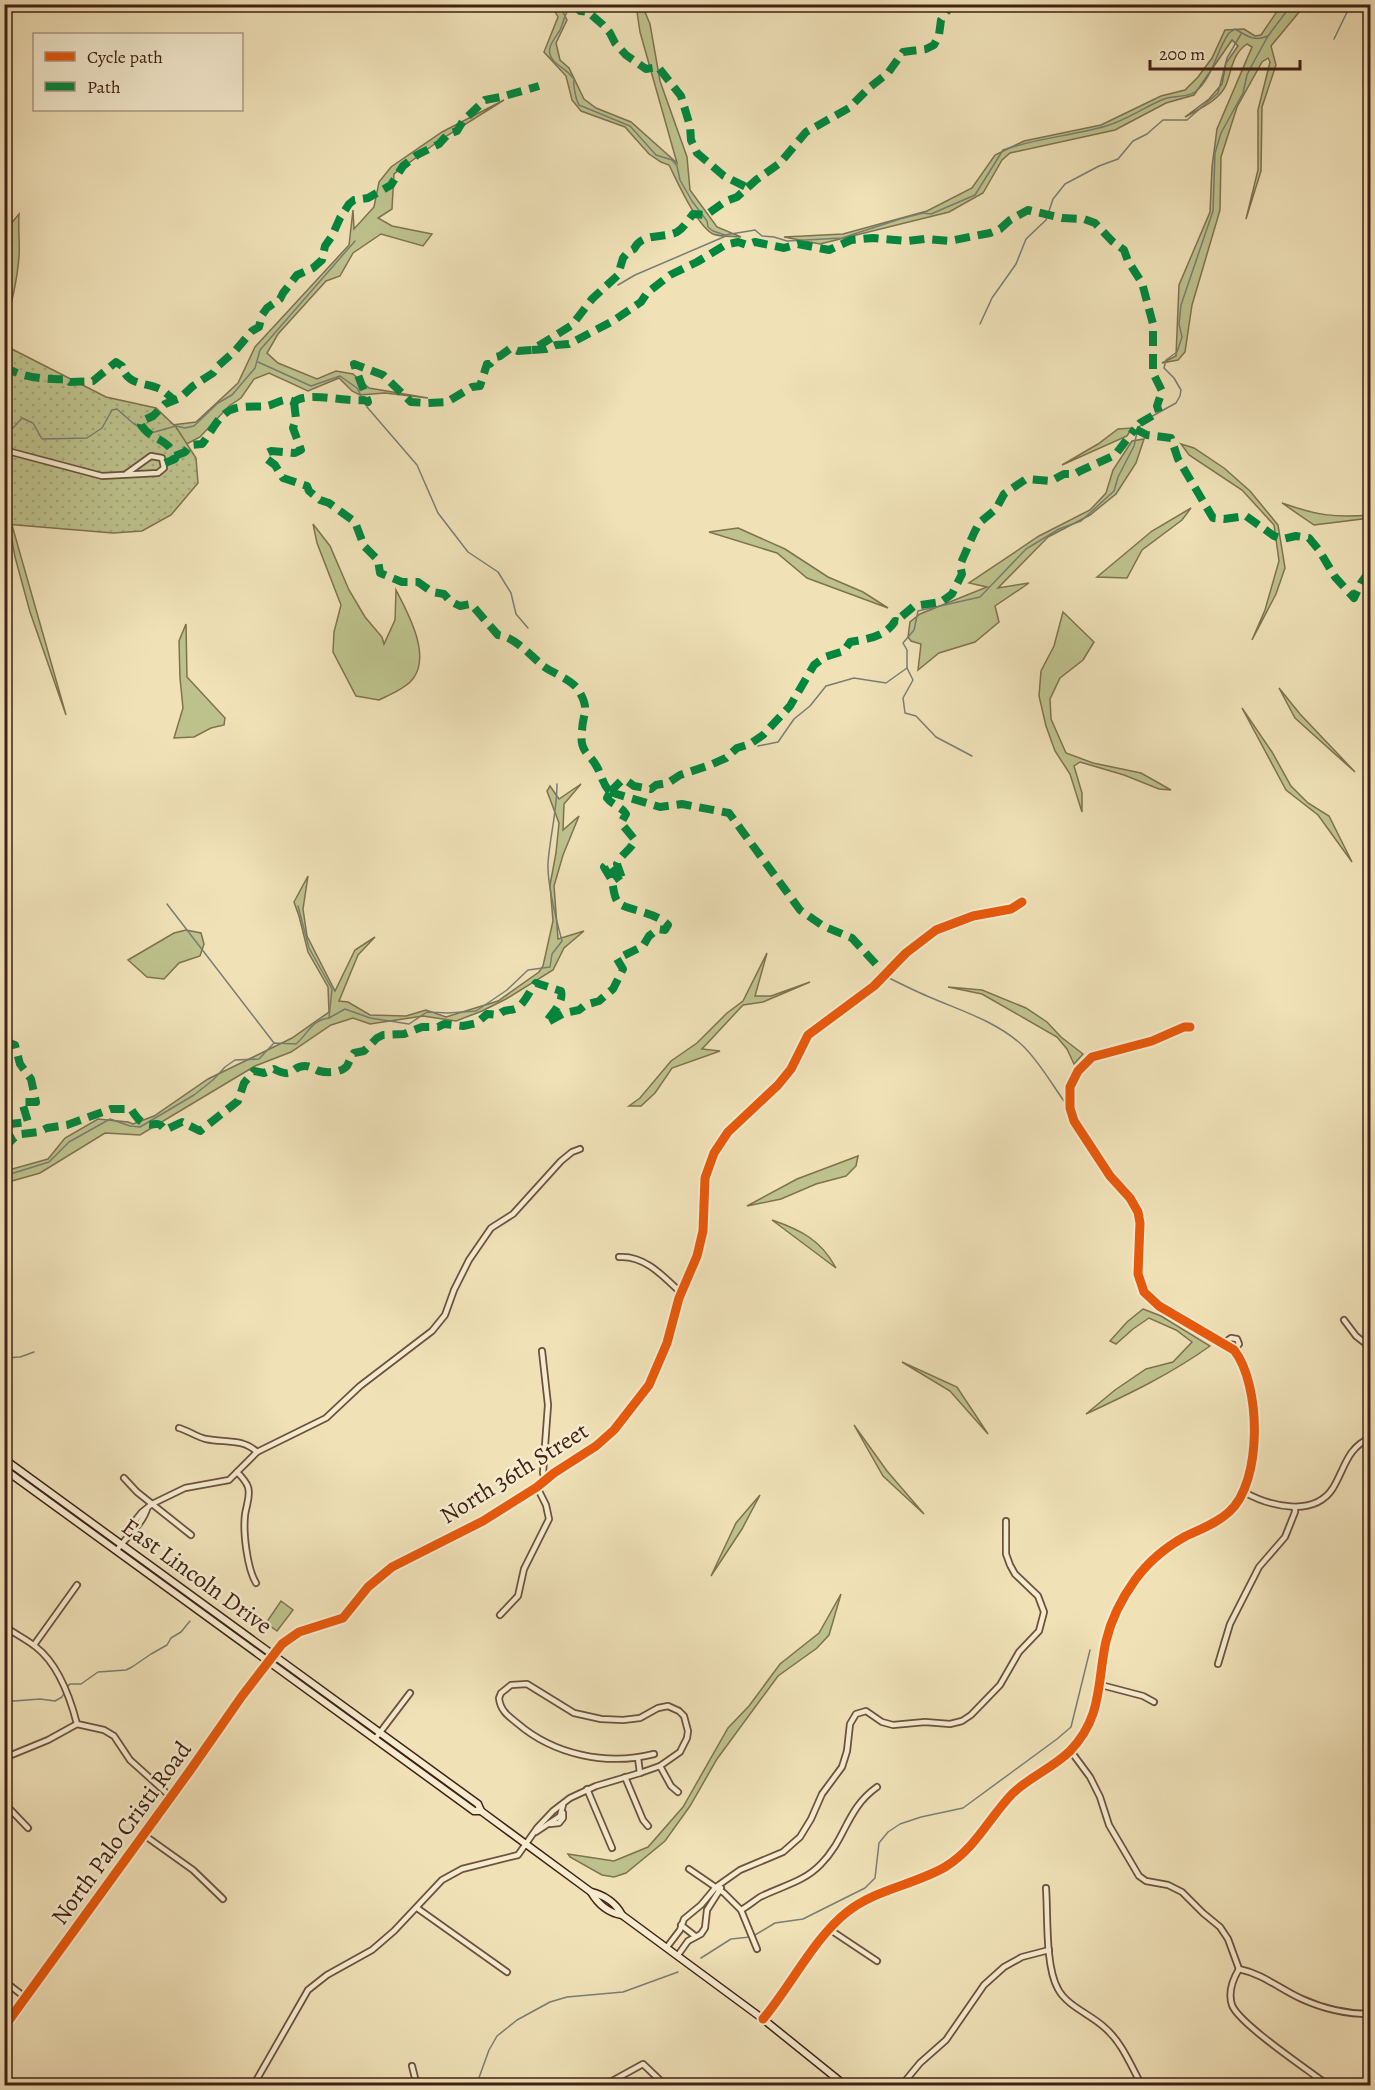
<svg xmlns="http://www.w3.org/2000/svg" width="1375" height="2090" viewBox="0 0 1375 2090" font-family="Alegreya,serif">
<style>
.grass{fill:#bdc28c;stroke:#7f7250;stroke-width:1.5}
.park{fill:url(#park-dots);stroke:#7f7250;stroke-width:1.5}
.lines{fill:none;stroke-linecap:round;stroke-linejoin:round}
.stream{stroke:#787e76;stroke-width:1.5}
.street-casing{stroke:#6d513d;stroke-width:8}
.secondary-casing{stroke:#412114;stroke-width:9}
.street{stroke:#f5ecd0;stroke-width:4.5}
.secondary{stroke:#f5ecd0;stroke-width:6}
.quiet{stroke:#00873e;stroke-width:8;stroke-dasharray:15 8;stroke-linecap:butt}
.cycleway-casing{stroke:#f5ecd0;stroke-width:13}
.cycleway{stroke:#e8590c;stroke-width:9}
.labels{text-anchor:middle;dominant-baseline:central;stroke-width:5;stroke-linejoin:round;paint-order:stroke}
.street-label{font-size:24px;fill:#412114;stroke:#f5ecd0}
</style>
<defs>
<pattern id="park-dots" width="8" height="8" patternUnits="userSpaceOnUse" patternTransform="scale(1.5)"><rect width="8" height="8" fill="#bdc28c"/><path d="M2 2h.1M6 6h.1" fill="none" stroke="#a4a678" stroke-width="1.8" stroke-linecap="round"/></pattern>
</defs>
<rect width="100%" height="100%" fill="#f0e1b7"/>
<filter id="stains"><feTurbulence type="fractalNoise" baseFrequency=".00333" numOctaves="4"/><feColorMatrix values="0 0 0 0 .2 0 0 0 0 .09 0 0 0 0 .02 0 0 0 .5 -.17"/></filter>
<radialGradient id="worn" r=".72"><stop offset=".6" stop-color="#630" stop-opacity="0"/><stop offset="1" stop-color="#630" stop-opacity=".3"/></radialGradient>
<g class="grass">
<path d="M1282,4L1305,5L1271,46L1276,65L1262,107L1261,171L1246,219L1258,170V110L1270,62L1268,58L1262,62L1237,107L1221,157L1220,210L1192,305L1185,352L1178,360L1162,363L1176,356L1179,285L1210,212L1212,167L1217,129L1252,47L1247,44C1232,54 1232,70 1226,85C1219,101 1199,109 1185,117L1209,99L1222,84L1226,63L1238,46L1232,40L1194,95L1166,103L1115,130L1010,153L1002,160L983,193L949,212L820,244L784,237L843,234L927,211L972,188L995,155L1024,141L1101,125L1161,96L1185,90L1198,77L1212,58L1225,30L1244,29L1255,36L1261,35Z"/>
<path d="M547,5L560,6L567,20L556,43L560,60L569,68L584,99L596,108L631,122L677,163L640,32L636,5H642L650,24L660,81L687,157L690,190L717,227L741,237C733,236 720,237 713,234C697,226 677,181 669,165L661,162L649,154L625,127L581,111L572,100L566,76L544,52L558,17L553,8Z"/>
<polygon points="504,100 440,140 394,174 392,209 378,218 392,226 432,234 423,246 381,234 353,253 340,276 326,281 278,334 267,353 278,363 317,379 336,371 353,374 369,388 428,398 385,393 360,395 352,391 339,378 308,391 269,373 254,379 241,398 229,406 200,437 181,447 4,422 5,339 17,365 164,426 196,422 238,383 255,347 349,245 353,210 354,229 374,207 379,182 391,167 442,132"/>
<path d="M19,214C18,229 20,243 19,257C17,282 11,305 5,328V292L11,253L10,225Z"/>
<polygon points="1132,428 1127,436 1062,465 1098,444 1118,429"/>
<polygon points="1144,439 1136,463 1116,494 1090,515 1048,537 998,588 1029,583 995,606 999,622 975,642 939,653 918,670 921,644 911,641 908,637 910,622 920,614 987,587 969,583 1039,536 1090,510 1106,493 1113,470 1132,441"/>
<polygon points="1181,444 1194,448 1224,468 1250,491 1278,525 1285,568 1276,594 1252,640 1265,610 1279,561 1274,525 1242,490 1189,455"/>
<polygon points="4,497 66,715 30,612 15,557"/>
<path d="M1282,503C1316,515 1334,518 1370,515V518L1314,525Z"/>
<polygon points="1191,508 1182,520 1142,550 1127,578 1097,577 1152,531"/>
<path d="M313,524L330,546L349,590L365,617L382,637L384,644L395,620L396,590C408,613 433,658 411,681C404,689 389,695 379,700L356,696L333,652L334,632L341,605L317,543Z"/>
<polygon points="738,528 785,549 828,577 863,592 888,608 807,578 777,553 709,532"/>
<polygon points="1063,612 1094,642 1083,660 1060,678 1050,699 1051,719 1066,753 1093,763 1141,773 1171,790 1159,789 1124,775 1080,762 1074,766 1082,793 1082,812 1070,774 1055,751 1046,726 1039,696 1041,671 1054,646"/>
<polygon points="186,624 187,677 225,718 224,725 211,728 194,737 174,738 183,708 180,678 179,641"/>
<polygon points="1279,688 1300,714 1355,772 1295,718"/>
<polygon points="1242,708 1272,752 1291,786 1308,803 1329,816 1352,862 1318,815 1286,790"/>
<polygon points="581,784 564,804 563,830 579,816 563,855 554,886 558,939 584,931 564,948 553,970 506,999 482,1011 456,1021 423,1016 370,1024 353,1018 331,1025 291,1052 255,1066 140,1135 105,1133 40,1173 5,1183 5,1171 48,1159 65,1138 98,1119 128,1122 133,1124 154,1116 208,1079 292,1038 329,1012 328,987 308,952 299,916 294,902 308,876 303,909 307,936 335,991 355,950 375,937 358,955 339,1001 348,1002 370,1015 406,1016 426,1010 446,1017 498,1001 539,972 543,966 553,921 550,885 556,853 559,823 547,791 550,786 559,799"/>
<polygon points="186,930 201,933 204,944 200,956 179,963 164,979 147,977 128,960 174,933"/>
<polygon points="767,953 755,996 771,996 810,982 763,1002 743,1005 702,1049 720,1051 672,1068 655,1093 641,1106 629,1106 640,1098 671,1061 697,1043 727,1013 743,1001"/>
<polygon points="948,987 982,990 1026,1008 1047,1022 1061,1037 1083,1054 1074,1064 1067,1049 1057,1037 982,994"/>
<polygon points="858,1156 856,1166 846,1176 816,1184 781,1199 747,1206 797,1179"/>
<path d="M772,1220C801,1230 821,1240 836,1268Z"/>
<path d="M1143,1309L1161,1316L1210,1346C1171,1374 1129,1394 1086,1414L1115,1390L1146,1369L1173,1362L1192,1342L1176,1330L1149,1318L1133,1329L1116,1344L1110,1341L1127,1322Z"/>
<polygon points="902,1362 957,1387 988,1434 950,1391"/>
<polygon points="854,1425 887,1471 924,1514 883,1476"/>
<polygon points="760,1495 742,1529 711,1576 736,1523"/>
<polygon points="841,1594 829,1635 817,1648 778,1676 717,1759 690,1806 665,1841 626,1873 614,1877 602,1875 570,1857 568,1854 614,1861 648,1847 683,1807 728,1728 749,1706 780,1664 819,1633"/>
<polygon points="281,1601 293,1610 277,1631 266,1623"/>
</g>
<polygon class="park" points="4,345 106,397 156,408 176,427 196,458 198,483 171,515 142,531 113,533 5,524"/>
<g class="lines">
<g class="stream">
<path d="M563,4L567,12C564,17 563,24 560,30C554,40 542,51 556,63C563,69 568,71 574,79C573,85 576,100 579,105L630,126L656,155L672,160L677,166L680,180L692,201L707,221L708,227L713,231L725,235L755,230L762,236L774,237L787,241L842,238L900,219L923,213L931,214L975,195L1003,150C1036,138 1072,136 1106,126C1127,120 1144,107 1164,99C1174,95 1186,98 1195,92C1213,78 1216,51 1229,33L1235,29C1247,36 1254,42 1268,36"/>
<polyline points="1334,39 1351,4"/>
<polyline points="618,285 635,275 726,236"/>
<polyline points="980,324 992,298 1016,264 1026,239 1046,220 1053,199 1065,184 1099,166 1118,159 1133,141 1147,134 1163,120 1187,120 1218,93 1227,58 1241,34"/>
<polyline points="258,362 311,386 340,376 357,388 367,407 417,465 438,513 468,552 498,572 511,593 516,614 528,628"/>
<polyline points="4,426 13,428 22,418 33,423 42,439 87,438 102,428 112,410 117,409 134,424 151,433 176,426 185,428 194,426 218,403 232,395 255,368 260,350 355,241"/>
<polyline points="907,668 913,680 903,698 905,713 916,716 936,737 972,756"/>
<polyline points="758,746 778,742 794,719 810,706 826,686 854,678 886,683 907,668 907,650 903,643 914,630 918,611 980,597 1026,549 1059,529 1081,521 1114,491 1118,477 1134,446 1138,428 1147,419 1176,403 1180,396 1181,390 1174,378 1164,368 1166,360 1177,352 1182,337 1179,324 1181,305 1213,211 1215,153 1221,133 1243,93 1247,75 1252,65 1268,36 1292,4"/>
<polyline points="167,904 274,1043"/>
<path d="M885,976C899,983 913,990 927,996C959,1010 996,1021 1022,1045C1041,1063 1053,1087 1069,1108"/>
<path d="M329,1018L345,1009L370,1018L409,1024L427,1012L448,1013L476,1011L507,990L528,970L550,967L552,954L562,941C556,919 547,885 548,863C550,836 557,811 557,784"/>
<path d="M4,1176L49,1162L69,1142L110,1119L130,1126L140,1127L194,1095L213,1080L225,1067L235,1060L259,1059L274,1043L296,1044C309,1033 310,1021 329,1018L332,989L309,948L298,906"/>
<polyline points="4,1358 20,1357 34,1352"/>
<polyline points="67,1687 70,1684 81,1684 98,1672 126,1670 132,1667 151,1654 167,1645 171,1638 181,1632 190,1621"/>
<polyline points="4,1699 14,1701 40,1699 55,1701 62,1697 65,1691"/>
<polyline points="755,1935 775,1923 803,1919 865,1888 875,1878 879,1843 888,1832 900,1824 921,1817 963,1808 1057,1739 1071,1727 1090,1650"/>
<polyline points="701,1958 731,1939 750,1937"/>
<polyline points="476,2086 489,2050 497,2036 517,2020 550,2002 567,1997 623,1992 678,1972"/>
</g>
<defs>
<g id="street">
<polyline points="4,450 102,476 158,473 164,468 162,458 151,456 126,474"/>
<path d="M619,1257C645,1255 664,1277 681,1293"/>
<polyline points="1344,1320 1356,1336 1370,1347"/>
<polyline points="1223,1344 1231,1338 1237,1339 1239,1344 1234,1350"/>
<polyline points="542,1351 548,1405 543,1473 545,1479"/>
<path d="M179,1428C189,1431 197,1437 206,1439C225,1443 242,1438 257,1452"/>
<path d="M237,1472C242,1477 246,1481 248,1487C251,1496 246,1506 245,1515C243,1532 247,1568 256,1583"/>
<polyline points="124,1478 137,1492 191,1535"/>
<path d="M1244,1492C1269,1506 1314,1518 1333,1488C1345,1468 1347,1448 1370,1438"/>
<polyline points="131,1531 134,1522 142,1512 152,1504 185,1488 229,1480 257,1452 326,1418 360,1386 432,1331 445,1315 454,1290 469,1260 491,1228 513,1214 561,1161 572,1152 580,1149"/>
<path d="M117,1550C126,1537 142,1525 147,1509"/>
<polyline points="500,1615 518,1596 524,1569 549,1519 546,1505 537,1487"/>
<path d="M4,1626C15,1634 26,1639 36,1647C58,1664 70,1697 77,1724L104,1730L114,1736L130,1760L171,1797"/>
<polyline points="34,1645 77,1585"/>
<polyline points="269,1661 282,1644 295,1634 343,1618 368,1587 392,1567 483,1521 537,1487 545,1479 596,1446 609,1436 649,1385 667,1343 679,1298 697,1256 703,1231 705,1178 710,1161 722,1140 778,1085 791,1069 808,1035 874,986 920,940 936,930 957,921 1011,909 1022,902"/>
<polyline points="1218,1664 1230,1624 1259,1567 1285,1537 1295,1512 1295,1507"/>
<polyline points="1101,1685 1143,1696 1154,1702"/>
<polyline points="375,1739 410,1693"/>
<polyline points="1070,1750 1090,1777 1100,1797 1109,1825 1139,1876 1146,1881 1168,1885 1182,1892 1203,1913 1220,1927 1228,1939 1239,1969"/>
<polyline points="4,1758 48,1740 77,1724"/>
<polyline points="638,1758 640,1773"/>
<polyline points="660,1766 671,1786 678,1792"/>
<polyline points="625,1777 643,1820 648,1826"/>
<polyline points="587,1789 612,1848"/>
<polyline points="4,1803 28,1828"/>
<polyline points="550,1824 559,1823 563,1818 563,1813"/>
<polyline points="536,1832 560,1816 563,1805"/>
<polyline points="144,1835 193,1870 223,1899"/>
<polyline points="689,1869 724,1893 741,1910 757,1949"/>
<path d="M1046,1888C1048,1915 1045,1966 1058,1989C1067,2006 1090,2014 1104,2027C1122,2042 1131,2066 1142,2086"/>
<polyline points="417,1908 507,1972"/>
<path d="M741,1910C748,1906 754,1901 760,1897C782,1886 804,1882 821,1864C846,1839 846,1809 877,1787"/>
<polyline points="681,1925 695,1936"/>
<polyline points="829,1929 877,1961"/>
<polyline points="667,1947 680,1930 684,1919 701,1905 716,1887 740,1870 783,1852 800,1837 811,1819 822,1794 842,1767 847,1751 850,1724 856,1714 866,1711 882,1722 893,1725 925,1722 950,1724 962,1721 971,1715 1000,1685 1019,1652 1039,1631 1044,1612 1038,1596 1015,1574 1010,1565 1006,1554 1006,1521"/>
<polyline points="678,1955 688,1941 701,1934 705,1928 707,1910 721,1888"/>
<path d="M1239,1969C1233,1979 1228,1993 1232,2005C1239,2024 1310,2071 1329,2086"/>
<path d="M1239,1969C1263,1974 1280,1989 1302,1999C1324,2009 1346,2014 1370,2014"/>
<polyline points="4,1981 26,1998"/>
<path d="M763,2019C790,1987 815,1937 847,1912C876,1889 914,1885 945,1867C975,1849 989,1818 1012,1794C1029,1777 1053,1768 1070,1751C1103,1717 1097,1682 1106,1641C1111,1620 1122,1598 1135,1580C1148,1562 1166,1547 1186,1536C1201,1529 1217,1523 1229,1512C1263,1482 1261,1384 1234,1350L1159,1306L1144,1292L1138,1274L1140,1223L1138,1212L1130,1198L1110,1176L1074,1121L1070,1108V1087L1078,1071L1092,1057L1152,1041L1184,1027H1190"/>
<polyline points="412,2066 417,2086"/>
<path d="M253,2086L308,1990L327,1975L372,1950L394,1931L442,1880L462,1869L518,1855L537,1828L553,1811L570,1798L596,1786L640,1773L660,1766L680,1752L687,1738L688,1731L684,1716L679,1711L668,1706L658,1708L640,1718L623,1720L601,1719L574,1713L527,1684L511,1685L501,1693L499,1698C500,1710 508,1716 517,1723C554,1755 607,1766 654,1754"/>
<polyline points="603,2086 643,2064 666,2086"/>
<polyline points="901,2086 920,2063 946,2040 984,1985 1004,1967 1022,1957 1049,1950"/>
</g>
<g id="secondary">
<path d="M4,1459L478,1804L481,1811L591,1892C604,1895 616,1903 622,1915L763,2019L846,2086"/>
<polyline points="4,1469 474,1811 481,1811"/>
<path d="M591,1892C598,1904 609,1913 622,1915"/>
<polyline points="4,2027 269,1661"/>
</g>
</defs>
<use href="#street" class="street-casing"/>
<use href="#secondary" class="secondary-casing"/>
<use href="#street" class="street"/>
<use href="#secondary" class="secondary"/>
<g class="quiet">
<polyline points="573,4 580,11 588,12 603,25 610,33 615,43 626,55 646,69 658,67 681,96 690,126 691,140 697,153 724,176 748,188"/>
<polyline points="4,10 9,4"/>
<polyline points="532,350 546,349 556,345 569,344 613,321 641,302 647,293 670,275 697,262 725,245 738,242 747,245 755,242 784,248 798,244 829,250 851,240 873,238 907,241 925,239 949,241 990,233 1000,229 1010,220 1028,210 1062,218 1084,219 1095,223 1112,241 1124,250 1128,261 1142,283 1153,324 1153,373 1162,391 1157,406 1159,412 1140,423 1135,429 1147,435 1171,438 1178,459 1213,518 1224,519 1246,516 1274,536 1283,539 1296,536 1309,538 1319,550 1335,577 1354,598 1361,583 1370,570"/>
<path d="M4,376L13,371C27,378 51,380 67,379L70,382L93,381L116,362L122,366C127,386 145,382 160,389C166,392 170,397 175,401"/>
<path d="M294,402L296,419L293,428L301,450L295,453L271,451L267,453V459L275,465L283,478L307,486L309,491L320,500L329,503L355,522L364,546L378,560L380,573L402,582H418L432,592L444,594L450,601L460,606L471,604L498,635C515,637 530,655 542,665C552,673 573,680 579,691C590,710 583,712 582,730C579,753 589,752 597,767C602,776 602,783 610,792"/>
<path d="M175,456L185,452L190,445L202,444C214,429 220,408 243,407C251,406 260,407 267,406C277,404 284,396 294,402C307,391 345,402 364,400L368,402L354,364L383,375L411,402L426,403L447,402L472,387L480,386L487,364H490L496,357L500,356L511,348L518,351L532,350L572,325L592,299L618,275L623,258L628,252L634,249C642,232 663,239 677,232C684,228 688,220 693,214L706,215L726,201L737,197L756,180L780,163L806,132L849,108L869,88L888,73L903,52L926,49L934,45L939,35L941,20L952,4"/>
<path d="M165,463L175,459C170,437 152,442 141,425L142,421L153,416L165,404L180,398L193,386L213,373L218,366L235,351L252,331L259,327L262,315L267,308L280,299L283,293L297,275L313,268L322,260L325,246L332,236L340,218L349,204L354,200L368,198L391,185L403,166L417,155L439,144L448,134L457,131L463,121L485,100L501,97L539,86"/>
<path d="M610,792L621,781H627L634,786L651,789L656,785L668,783L680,775L710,765L726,758L737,748L750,744L763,735L790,706L814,665L825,657L844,651L850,642C867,639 886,637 895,621L900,622L901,617L914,606L941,602L952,594L962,574L960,565L974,533L979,523L996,509L1004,494L1026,479L1051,481L1064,474H1075L1080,471L1115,455L1135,429"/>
<polyline points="610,792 660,807 682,804 729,813 800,910 823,926 852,938 885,974"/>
<polyline points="4,1041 15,1045 20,1064 31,1079 36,1102 22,1102 28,1122 10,1124 7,1131 12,1140"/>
<path d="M4,1148L16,1136L21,1134L39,1132L47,1128L67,1125L111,1109H131C135,1115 139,1122 146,1124C155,1126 158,1120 165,1130L182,1122L200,1131L238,1101L244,1083L254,1071L264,1073L274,1069C295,1080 290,1066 305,1066C310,1066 314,1069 319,1071C327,1073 341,1073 347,1066C349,1062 351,1057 354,1053L364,1051L377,1038L383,1035L404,1034L422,1027H438L444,1024L463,1026L477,1023L487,1014L498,1015C507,1007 509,1012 517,1008C526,1002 529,991 536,983L561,991C564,1004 551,1013 546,1023L564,1013L579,1010L585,1005L599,1001L613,989L623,969L617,959L643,946L649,936L658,929L665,930L668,925C655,911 623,910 618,902C613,896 614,886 611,879C609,875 606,871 604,867L607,864L620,881H623L617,864C621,854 631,850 635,840L621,823L626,814C621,806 612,805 607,798L610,792"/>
</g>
<defs>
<g id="cycleway">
<path d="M763,2019C790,1987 815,1937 847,1912C876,1889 914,1885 945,1867C975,1849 989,1818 1012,1794C1029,1777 1053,1768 1070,1751C1103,1717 1097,1682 1106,1641C1111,1620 1122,1598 1135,1580C1148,1562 1166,1547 1186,1536C1201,1529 1217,1523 1229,1512C1263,1482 1261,1384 1234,1350L1159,1306L1144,1292L1138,1274L1140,1223L1138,1212L1130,1198L1110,1176L1074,1121L1070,1108V1087L1078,1071L1092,1057L1152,1041L1184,1027H1190"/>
<polyline points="4,2027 189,1772 242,1696 282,1644 299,1632 343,1618 368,1587 392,1567 483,1521 537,1487 554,1473 596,1446 614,1430 649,1385 667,1343 679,1298 697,1256 703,1231 705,1178 714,1153 728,1132 778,1085 791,1069 808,1035 874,986 906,953 936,930 973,916 1011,909 1022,902"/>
</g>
</defs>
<use href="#cycleway" class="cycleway-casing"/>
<use href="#cycleway" class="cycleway"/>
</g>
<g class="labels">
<g class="street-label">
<text transform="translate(514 1473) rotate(-32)">North 36th Street</text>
<text transform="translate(197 1576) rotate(36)">East Lincoln Drive</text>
<text transform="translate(121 1833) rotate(-54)">North Palo Cristi Road</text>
</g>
</g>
<rect width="1375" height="2090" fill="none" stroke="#f0e1b7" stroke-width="24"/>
<rect x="6" y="6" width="1363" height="2078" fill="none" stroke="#412114" stroke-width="3"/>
<rect x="12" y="12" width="1351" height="2066" fill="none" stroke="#412114" stroke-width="1.5"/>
<rect x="33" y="33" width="210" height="78" fill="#f5ecd0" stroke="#ad9b85" stroke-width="1.5"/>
<rect x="45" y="52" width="30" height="9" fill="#e8590c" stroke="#ad9b85" stroke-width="1.5"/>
<text x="87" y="63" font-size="18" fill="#412114">Cycle path</text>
<rect x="45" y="82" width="30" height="9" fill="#00873e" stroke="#ad9b85" stroke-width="1.5"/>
<text x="87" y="93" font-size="18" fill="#412114">Path</text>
<path d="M1150 60v9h150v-9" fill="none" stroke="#412114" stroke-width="3"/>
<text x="1159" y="60" font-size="18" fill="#412114" stroke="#f5ecd0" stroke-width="4.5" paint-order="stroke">200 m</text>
<rect width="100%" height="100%" filter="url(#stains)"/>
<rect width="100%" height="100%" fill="url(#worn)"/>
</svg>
